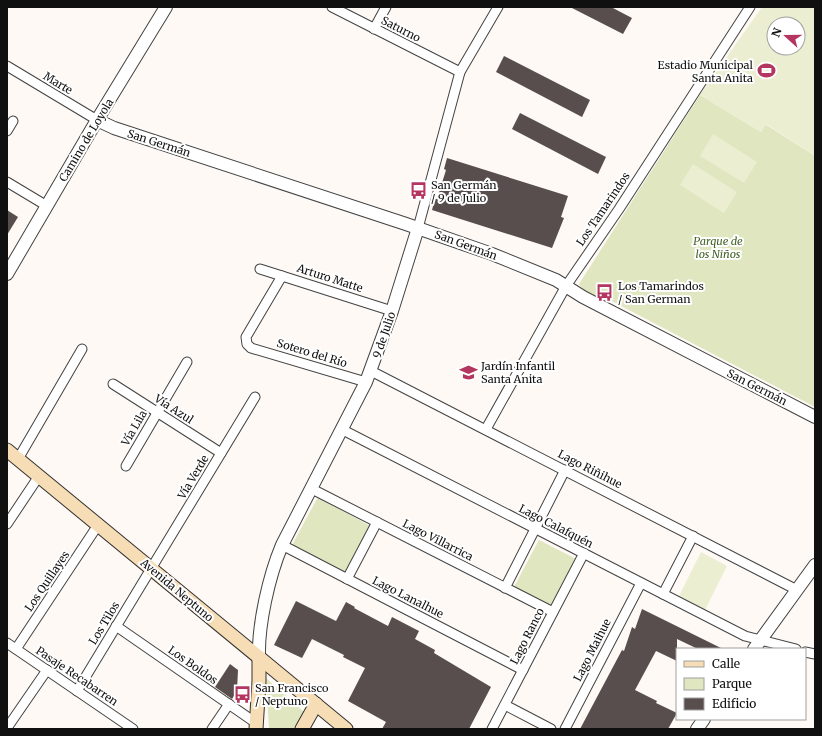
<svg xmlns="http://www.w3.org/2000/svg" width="822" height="736" viewBox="0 0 822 736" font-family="Merriweather,serif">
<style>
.green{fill:#dfe6c0}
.pitch{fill:#eceed1;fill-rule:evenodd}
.building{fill:#584e4d}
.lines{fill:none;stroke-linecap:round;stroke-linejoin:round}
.minor-casing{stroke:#434343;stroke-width:11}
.tertiary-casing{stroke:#434343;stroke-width:14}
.secondary-casing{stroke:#323232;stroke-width:15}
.minor{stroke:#fff;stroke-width:9}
.tertiary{stroke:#fff;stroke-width:12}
.secondary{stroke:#f7ddb6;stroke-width:13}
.labels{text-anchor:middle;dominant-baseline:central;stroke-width:4;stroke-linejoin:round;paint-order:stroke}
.street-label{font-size:11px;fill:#101010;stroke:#fff}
.poi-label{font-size:11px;fill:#101010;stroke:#fff;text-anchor:start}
.park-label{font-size:11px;font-style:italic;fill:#446226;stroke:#fff}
</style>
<rect width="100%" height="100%" fill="#fef9f4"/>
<g class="green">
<path d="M700,95L761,132L765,124L815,156V407L606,298C595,297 585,293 579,284Z"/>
<polygon points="318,497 370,526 345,575 291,547"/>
<polygon points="539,540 576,559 551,606 514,587"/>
<polygon points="266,678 304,712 294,729 269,729"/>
</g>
<g class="pitch">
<path d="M762,7H815V156L766,124L761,132L700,95ZM774,24H798V48H774Z"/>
<polygon points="713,134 757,162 744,183 700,156"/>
<polygon points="693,164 737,192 724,213 680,185"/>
<polygon points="701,552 727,566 705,610 679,596"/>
</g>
<g class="building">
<polygon points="570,7 611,7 632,18 623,34"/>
<polygon points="504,56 590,100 582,117 496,72"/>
<polygon points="520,113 606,157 598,174 512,129"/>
<polygon points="447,158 568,196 561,217 564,218 552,248 432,210 435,199 437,199 446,170 444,169"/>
<polygon points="7,210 18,217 7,235"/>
<polygon points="296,601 336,621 346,602 355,607 354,608 388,626 392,617 419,631 415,639 435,650 434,653 491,687 469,729 382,729 386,722 348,701 365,668 343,657 344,655 312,639 302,658 274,645"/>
<polygon points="642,609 723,649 698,649 677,639 677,661 656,651 635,690 657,701 656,703 677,713 668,729 580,729 622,650 624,651 632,627 635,629"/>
<polygon points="230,664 238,670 237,691 232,699 215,687"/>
</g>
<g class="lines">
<defs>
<g id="minor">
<polyline points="332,7 460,72"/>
<polyline points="374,29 386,7"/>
<polyline points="7,66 97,120"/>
<polyline points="7,131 13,121"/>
<polyline points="7,182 47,206"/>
<polyline points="418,228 460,72 498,7"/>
<polyline points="260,269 392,311"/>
<polyline points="282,276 246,337 247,344 251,348 366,382"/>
<polyline points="371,371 797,590"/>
<polyline points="113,384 221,453"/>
<polyline points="486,429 566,286 619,209 750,7"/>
<polyline points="343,430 745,636 796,649"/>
<polyline points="18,459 82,349"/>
<polyline points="126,466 187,362"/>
<polyline points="312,489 553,612"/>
<polyline points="7,524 39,476"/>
<polyline points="282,545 523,670"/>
<polyline points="347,579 377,522"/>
<polyline points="505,588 565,470"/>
<polyline points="663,594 693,536"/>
<polyline points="116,626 256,723"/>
<polyline points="7,643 133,729"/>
<polyline points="16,649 98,525"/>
<polyline points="805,652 815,654"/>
<polyline points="77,691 255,397"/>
<polyline points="505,705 551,729"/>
<polyline points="7,728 47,670"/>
<polyline points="212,729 229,704"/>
<polyline points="492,729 584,553"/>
<polyline points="565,729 641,583"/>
</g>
<g id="tertiary">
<polyline points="97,120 114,128 406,224 492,254 556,280 583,297 815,417"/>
<polyline points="7,274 97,120 166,7"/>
<polyline points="754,649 815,565"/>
<path d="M259,657C258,624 269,576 282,545L366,382L392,311L418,228"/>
<polyline points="697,729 704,719"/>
</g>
<g id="secondary">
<polyline points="7,450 346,729"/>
<polyline points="256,729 259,681 259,657"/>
<polyline points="302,729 316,704"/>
</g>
</defs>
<use href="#minor" class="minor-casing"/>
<use href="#tertiary" class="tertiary-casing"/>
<use href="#secondary" class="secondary-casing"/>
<use href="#minor" class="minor"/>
<use href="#tertiary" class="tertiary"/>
<use href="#secondary" class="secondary"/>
</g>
<defs>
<symbol id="stadium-bare" viewBox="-9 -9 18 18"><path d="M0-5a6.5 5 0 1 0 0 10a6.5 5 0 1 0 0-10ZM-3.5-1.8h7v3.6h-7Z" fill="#b33560" stroke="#fff" stroke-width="2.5" paint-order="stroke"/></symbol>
<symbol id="bus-bare" viewBox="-9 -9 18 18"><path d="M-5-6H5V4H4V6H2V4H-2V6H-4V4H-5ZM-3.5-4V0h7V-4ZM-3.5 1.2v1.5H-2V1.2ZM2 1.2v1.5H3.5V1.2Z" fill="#b33560" stroke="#fff" stroke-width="2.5" paint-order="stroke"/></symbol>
<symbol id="school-bare" viewBox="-9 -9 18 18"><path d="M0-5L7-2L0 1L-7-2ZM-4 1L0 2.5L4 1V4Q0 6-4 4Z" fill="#b33560" stroke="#fff" stroke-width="2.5" paint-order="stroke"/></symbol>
</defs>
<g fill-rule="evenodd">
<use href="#stadium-bare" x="754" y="58" width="25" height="25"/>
<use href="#bus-bare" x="406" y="178" width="25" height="25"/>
<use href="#bus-bare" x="592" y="280" width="25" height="25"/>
<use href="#school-bare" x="456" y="360" width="25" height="25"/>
<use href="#bus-bare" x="230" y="682" width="25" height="25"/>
</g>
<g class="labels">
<g class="street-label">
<text transform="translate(401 29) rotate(27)">Saturno</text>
<text transform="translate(58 83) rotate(31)">Marte</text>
<text transform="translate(86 140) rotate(-59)">Camino de Loyola</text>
<text transform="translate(159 143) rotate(18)">San Germán</text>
<text transform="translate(603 209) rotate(-56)">Los Tamarindos</text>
<text transform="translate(466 245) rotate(20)">San Germán</text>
<text transform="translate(330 278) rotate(18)">Arturo Matte</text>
<text transform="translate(384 335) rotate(-71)">9 de Julio</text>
<text transform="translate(312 353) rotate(17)">Sotero del Río</text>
<text transform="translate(757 387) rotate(27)">San Germán</text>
<text transform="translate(174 409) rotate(33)">Vía Azul</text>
<text transform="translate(134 428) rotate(-60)">Vía Lila</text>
<text transform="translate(590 469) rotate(27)">Lago Riñihue</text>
<text transform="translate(193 477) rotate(-59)">Vía Verde</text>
<text transform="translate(556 526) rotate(27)">Lago Calafquén</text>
<text transform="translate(438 540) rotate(27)">Lago Villarrica</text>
<text transform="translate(47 581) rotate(-56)">Los Quillayes</text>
<text transform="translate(177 590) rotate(40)">Avenida Neptuno</text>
<text transform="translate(408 597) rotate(27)">Lago Lanalhue</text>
<text transform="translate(104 623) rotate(-59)">Los Tilos</text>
<text transform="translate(527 636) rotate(-63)">Lago Ranco</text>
<text transform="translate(592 650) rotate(-63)">Lago Maihue</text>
<text transform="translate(193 665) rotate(35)">Los Boldos</text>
<text transform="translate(77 676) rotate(34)">Pasaje Recabarren</text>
</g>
<g class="poi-label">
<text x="753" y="65" text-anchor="end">Estadio Municipal<tspan x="753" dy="13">Santa Anita</tspan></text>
<text x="431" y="185">San Germán<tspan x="431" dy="13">/ 9 de Julio</tspan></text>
<text x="618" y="286">Los Tamarindos<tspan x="618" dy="13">/ San German</tspan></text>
<text x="481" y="366">Jardín Infantil<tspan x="481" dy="13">Santa Anita</tspan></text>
<text x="255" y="688">San Francisco<tspan x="255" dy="13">/ Neptuno</tspan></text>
</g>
<g class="park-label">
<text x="718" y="241">Parque de<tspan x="718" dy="13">los Niños</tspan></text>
</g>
</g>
<rect width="822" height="736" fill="none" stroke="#101010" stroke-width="16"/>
<rect x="676" y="648" width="130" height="72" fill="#ffffff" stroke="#9f9f9f"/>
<rect x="684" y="661" width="20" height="6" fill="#f7ddb6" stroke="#9f9f9f"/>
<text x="712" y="668" font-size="12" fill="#101010">Calle</text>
<rect x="684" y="678" width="20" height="12" fill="#dfe6c0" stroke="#9f9f9f"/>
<text x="712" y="688" font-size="12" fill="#101010">Parque</text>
<rect x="684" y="698" width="20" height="12" fill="#584e4d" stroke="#9f9f9f"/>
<text x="712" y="708" font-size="12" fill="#101010">Edificio</text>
<g transform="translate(786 36) rotate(291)"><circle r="19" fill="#ffffff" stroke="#9f9f9f"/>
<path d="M0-3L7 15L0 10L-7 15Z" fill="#b33560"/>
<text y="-6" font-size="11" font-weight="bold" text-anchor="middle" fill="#101010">N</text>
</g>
</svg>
